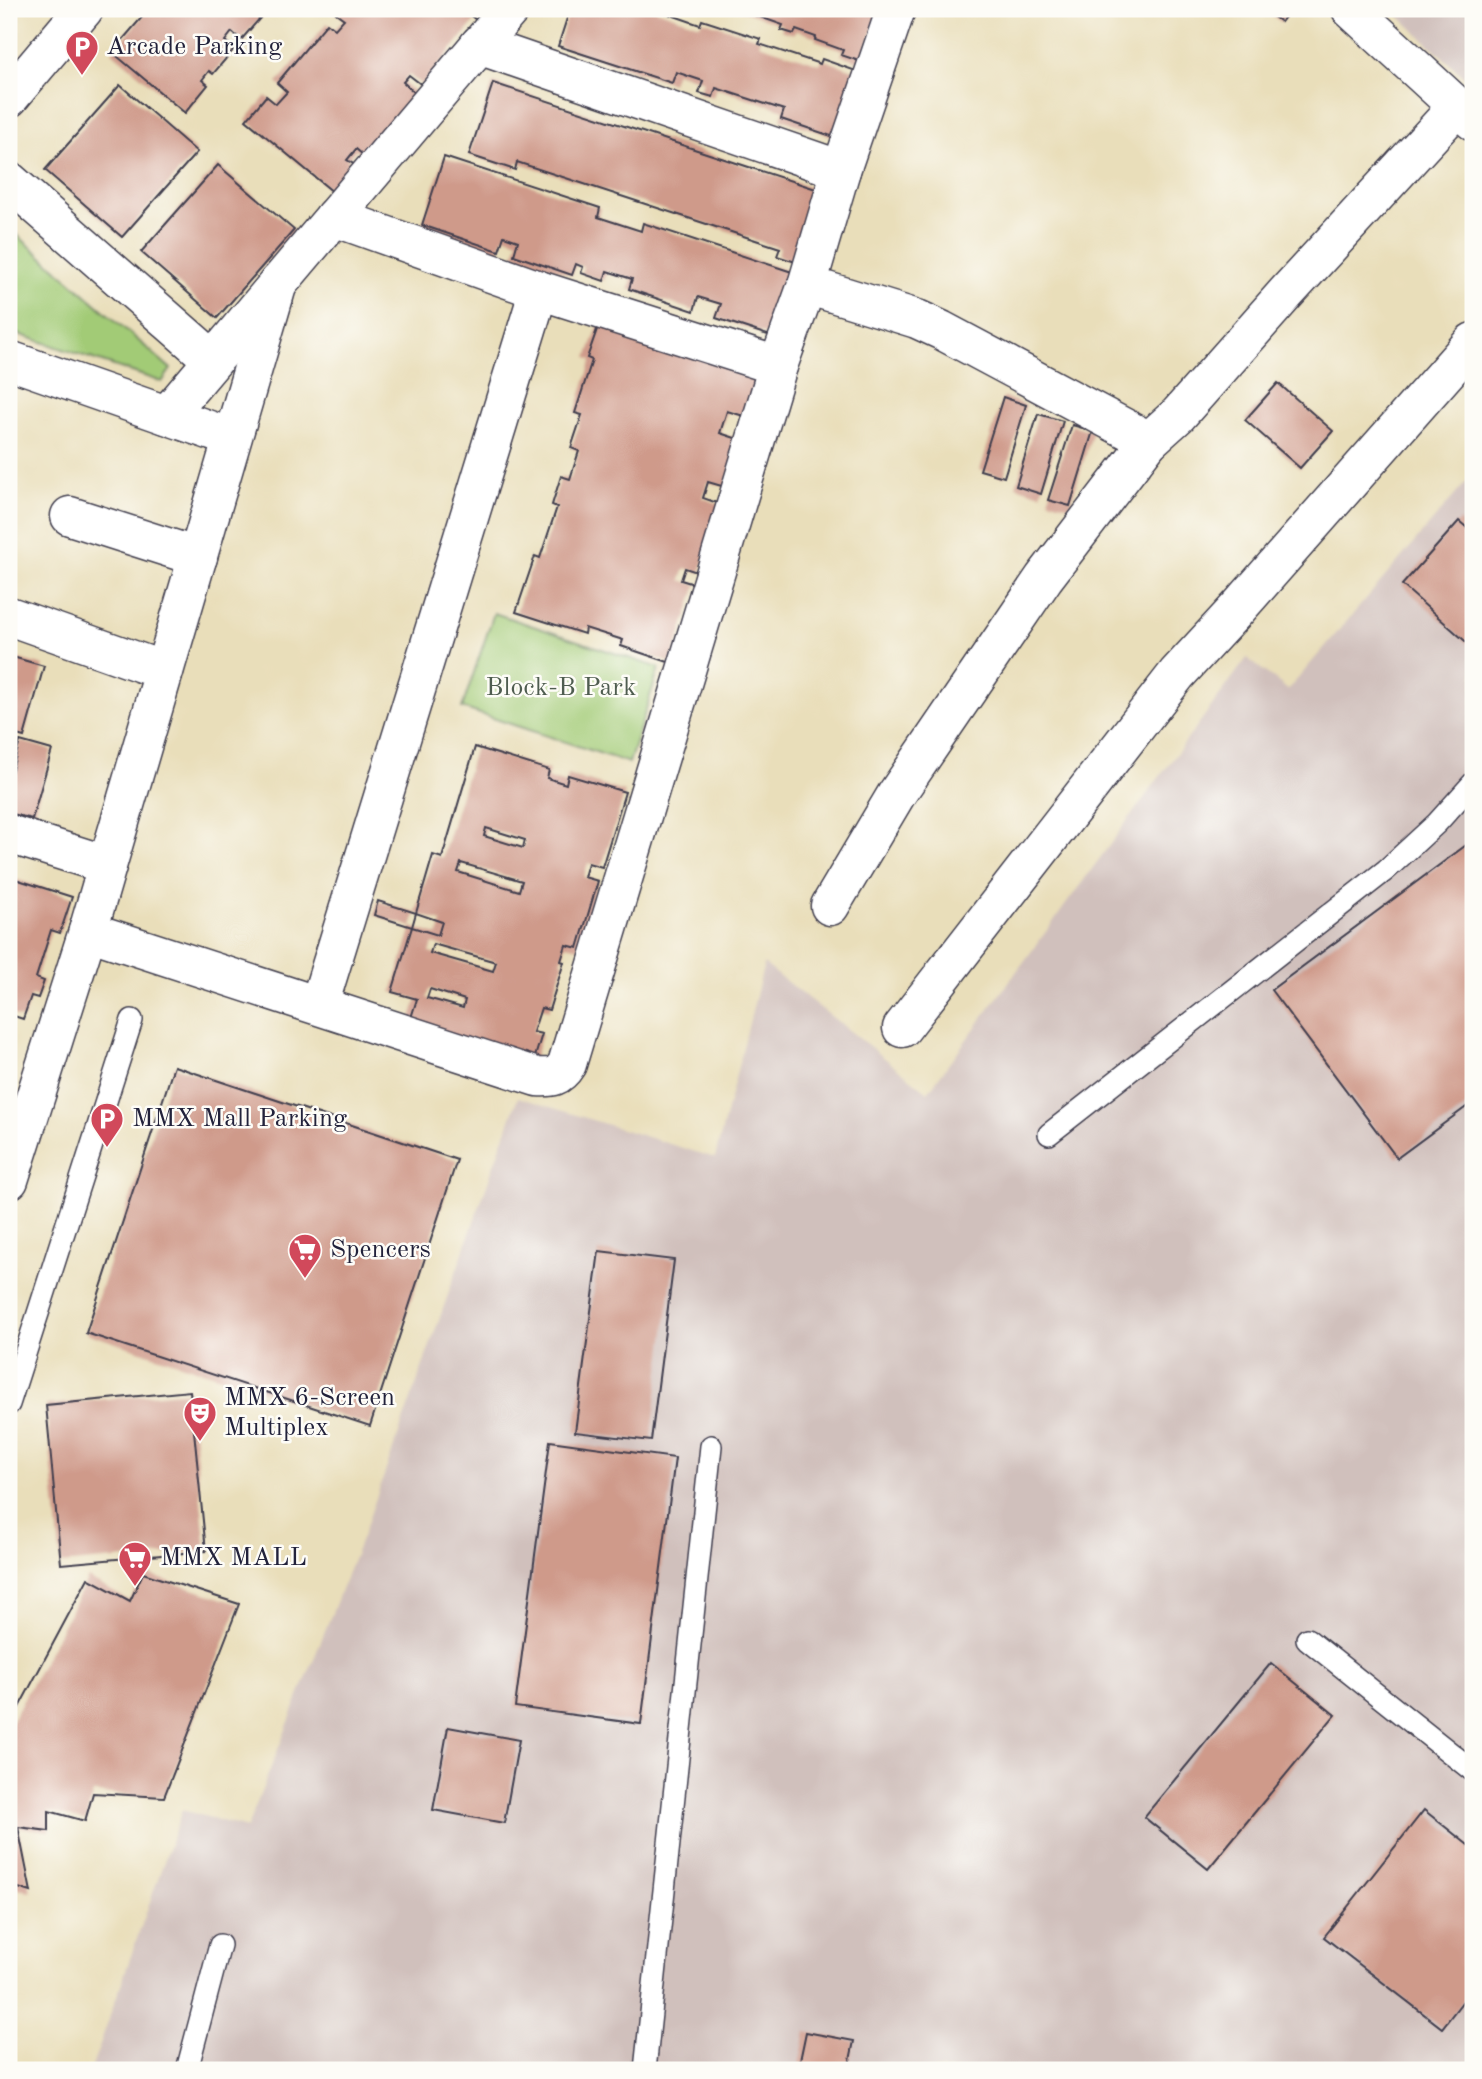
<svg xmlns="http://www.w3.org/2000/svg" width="1482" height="2079" viewBox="0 0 1482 2079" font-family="'Old Standard TT',serif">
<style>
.industrial{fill:#d0c0bc}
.green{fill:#a2cb76;stroke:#627658;stroke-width:2}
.building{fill:#cf9a8a;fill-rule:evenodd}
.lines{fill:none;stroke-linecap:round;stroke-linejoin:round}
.lane-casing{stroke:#403e4e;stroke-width:24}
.street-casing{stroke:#403e4e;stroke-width:41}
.lane{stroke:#fff;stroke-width:21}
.street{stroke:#fff;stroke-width:38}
.labels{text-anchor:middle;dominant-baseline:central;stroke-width:5;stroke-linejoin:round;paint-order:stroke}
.poi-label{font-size:26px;fill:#22223b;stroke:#fdfcf7;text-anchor:start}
.park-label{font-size:26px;fill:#4f5d50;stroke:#fdfcf7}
</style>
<rect width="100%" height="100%" fill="#fdfcf7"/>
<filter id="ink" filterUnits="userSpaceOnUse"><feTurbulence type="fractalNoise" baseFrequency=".0143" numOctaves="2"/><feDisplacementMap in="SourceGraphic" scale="14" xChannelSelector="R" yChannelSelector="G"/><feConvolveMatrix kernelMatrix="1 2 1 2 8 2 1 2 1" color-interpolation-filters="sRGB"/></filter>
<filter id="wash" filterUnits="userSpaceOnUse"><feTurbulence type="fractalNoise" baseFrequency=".00686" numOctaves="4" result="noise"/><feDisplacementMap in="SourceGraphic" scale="28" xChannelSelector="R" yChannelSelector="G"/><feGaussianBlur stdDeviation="1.57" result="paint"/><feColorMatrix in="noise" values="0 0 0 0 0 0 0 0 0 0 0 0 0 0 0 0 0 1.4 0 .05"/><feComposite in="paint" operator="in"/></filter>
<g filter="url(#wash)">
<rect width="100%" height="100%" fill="#e9deba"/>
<g class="industrial">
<polygon points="1391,9 1473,9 1473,85"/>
<polygon points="1473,474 1473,2070 91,2070 182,1810 247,1828 364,1532 518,1097 715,1158 764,964 928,1092 1247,658 1288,690"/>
</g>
<g class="green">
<polygon points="9,228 171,369 162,382 9,331"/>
<polygon points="494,613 659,668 629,763 462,708"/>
</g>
<g id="blocks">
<g class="building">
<polygon points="149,9 268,9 241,40 232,32 225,41 234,49 213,74 209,71 202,80 208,85 185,113 112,52"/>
<polygon points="339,9 475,9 470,15 476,20 422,85 409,75 403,82 415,93 363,155 356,149 347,160 355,165 333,192 246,120 266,96 276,104 287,92 277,83 327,23 335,29 344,19 336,13"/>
<polygon points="570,9 654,9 700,25 702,20 761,39 759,44 820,64 822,59 862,73 840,139 781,119 784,110 716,88 713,97 699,93 703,81 676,72 672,83 558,46"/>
<polygon points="737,9 880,9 862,62 841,55 843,50 815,40 816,37 796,30 794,34 781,30 783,25"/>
<polygon points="1263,9 1291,9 1281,22"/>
<polygon points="493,83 825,192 802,264 777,256 780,248 517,162 515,170 469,155"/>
<polygon points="120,85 197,152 122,237 45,170"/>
<polygon points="444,157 600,208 598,217 641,231 643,223 798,274 777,338 716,318 721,304 698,297 694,311 629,289 632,279 607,271 604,281 581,273 583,267 576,264 572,275 514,255 518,241 504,236 499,251 422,225"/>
<polygon points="218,165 294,230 217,318 141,252"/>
<polygon points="600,321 768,376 754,419 727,411 720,433 741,440 725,487 708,482 703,498 723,505 700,573 685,568 681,580 697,585 671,663 621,646 623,640 585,628 584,634 516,612 535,556 540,558 557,507 552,505 561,476 570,479 579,451 571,448 582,415 575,413 592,360 587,358"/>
<polygon points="1278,383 1333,431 1300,468 1245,420"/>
<polygon points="1003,397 1026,405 1004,477 980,470"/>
<polygon points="1038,414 1063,421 1041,494 1016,486"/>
<polygon points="1072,425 1093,431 1070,506 1048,500"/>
<polygon points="1459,521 1473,533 1473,648 1402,585"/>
<polygon points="9,656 44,666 24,737 9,733"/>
<polygon points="20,741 52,750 32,819 9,813 9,780"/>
<path d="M475,747L549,770L547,778L566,784L568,775L625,792L602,867L588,863L584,877L598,881L578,948L566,945L561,961L564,962L549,1010L541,1008L533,1032L542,1034L531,1070L410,1021L417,999L392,992L412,927L438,935L442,922L416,913L412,927L374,915L378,901L416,913L433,855L442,858ZM486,828L525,840L523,848L484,836ZM461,863L522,881L519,891L458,872ZM433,944L496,962L493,971L430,953ZM430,989L465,1000L463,1008L427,998Z"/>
<polygon points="1473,840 1473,1102 1397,1158 1271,990"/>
<polygon points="9,877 72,897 60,933 51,930 36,978 44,981 38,998 31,996 23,1019 11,1015 9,1022"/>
<polygon points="174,1066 457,1160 370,1426 86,1333"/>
<polygon points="599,1251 674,1260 651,1441 575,1432"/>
<polygon points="190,1391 206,1551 61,1564 46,1405"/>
<polygon points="550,1441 675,1458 641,1724 515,1707"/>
<polygon points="143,1573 239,1604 164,1797 93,1793 85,1821 49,1811 49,1831 18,1827 31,1892 9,1885 9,1726 88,1578 130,1601"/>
<polygon points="1271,1663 1335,1715 1208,1869 1144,1817"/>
<polygon points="448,1727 519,1740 504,1823 433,1810"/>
<polygon points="1424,1810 1473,1849 1473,1988 1442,2028 1324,1937"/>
<polygon points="806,2032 854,2041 848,2070 798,2070"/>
</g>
</g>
</g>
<g filter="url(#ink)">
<use href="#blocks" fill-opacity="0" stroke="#403e4e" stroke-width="2"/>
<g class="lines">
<defs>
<g id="lane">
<polyline points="1049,1134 1386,870 1437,823 1473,783"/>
<polyline points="9,1404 132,1020"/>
<polyline points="1307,1639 1473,1771"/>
<polyline points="187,2070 220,1945"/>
<polyline points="645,2070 711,1446"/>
</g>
<g id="street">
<polyline points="1351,9 1473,121"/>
<polyline points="479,45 841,170"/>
<polyline points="9,98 84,9"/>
<polyline points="9,181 213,360"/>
<polyline points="334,217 539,290 778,366"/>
<polyline points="807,285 917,319 941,330 1149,441"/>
<polyline points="9,360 232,438"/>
<polyline points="167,415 510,9"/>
<polyline points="70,516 198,557"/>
<polyline points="9,616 164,671"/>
<polyline points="9,834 107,865"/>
<polyline points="830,906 896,795 1044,578 1149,441 1178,415 1286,293 1457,107"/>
<path d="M88,931L537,1077C552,1078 559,1077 567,1064L778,366L807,285L841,170L896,9"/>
<polyline points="319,1005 539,290"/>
<polyline points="902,1028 1177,674 1239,607 1473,342"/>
<polyline points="9,1180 88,931 278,283"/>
</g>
</defs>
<use href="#lane" class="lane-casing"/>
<use href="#street" class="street-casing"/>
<use href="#lane" class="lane"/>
<use href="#street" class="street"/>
</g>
</g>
<defs>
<symbol id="parking-pin" viewBox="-11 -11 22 30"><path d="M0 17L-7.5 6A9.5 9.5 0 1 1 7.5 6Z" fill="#d1495b" stroke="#fdfcf7"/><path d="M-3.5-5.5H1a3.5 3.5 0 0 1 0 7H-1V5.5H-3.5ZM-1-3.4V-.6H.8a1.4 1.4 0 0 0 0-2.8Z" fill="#fff"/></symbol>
<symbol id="supermarket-pin" viewBox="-11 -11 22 30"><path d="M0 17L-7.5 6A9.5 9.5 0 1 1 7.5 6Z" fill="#d1495b" stroke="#fdfcf7"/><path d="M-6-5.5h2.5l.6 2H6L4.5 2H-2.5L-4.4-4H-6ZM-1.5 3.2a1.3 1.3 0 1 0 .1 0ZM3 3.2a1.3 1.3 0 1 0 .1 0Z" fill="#fff"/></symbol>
<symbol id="theatre-pin" viewBox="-11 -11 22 30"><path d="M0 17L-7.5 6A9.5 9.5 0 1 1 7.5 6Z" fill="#d1495b" stroke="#fdfcf7"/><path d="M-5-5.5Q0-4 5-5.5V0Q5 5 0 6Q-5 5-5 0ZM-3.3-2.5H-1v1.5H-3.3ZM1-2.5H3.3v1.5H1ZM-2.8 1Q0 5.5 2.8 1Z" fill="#fff"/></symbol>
</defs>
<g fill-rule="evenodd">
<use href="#parking-pin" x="63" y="28" width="38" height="52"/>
<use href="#parking-pin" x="88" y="1100" width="38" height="52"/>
<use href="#supermarket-pin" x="286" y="1231" width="38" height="52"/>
<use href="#theatre-pin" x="181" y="1394" width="38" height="52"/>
<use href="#supermarket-pin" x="116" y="1539" width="38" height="52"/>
</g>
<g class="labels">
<g class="poi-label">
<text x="106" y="47">Arcade Parking</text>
<text x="132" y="1119">MMX Mall Parking</text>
<text x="330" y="1250">Spencers</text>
<text x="224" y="1398">MMX 6-Screen<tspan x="224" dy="30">Multiplex</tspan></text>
<text x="160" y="1558">MMX MALL</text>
</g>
<g class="park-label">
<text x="561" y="688">Block-B Park</text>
</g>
</g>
<rect width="1482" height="2079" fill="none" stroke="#fdfcf7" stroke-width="35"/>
</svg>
